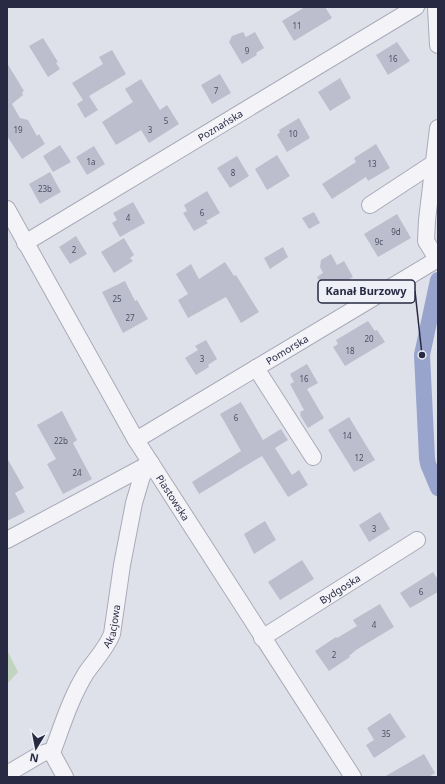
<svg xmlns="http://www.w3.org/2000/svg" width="445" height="784" viewBox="0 0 445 784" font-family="'Noto Sans',sans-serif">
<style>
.green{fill:#c0d4c0}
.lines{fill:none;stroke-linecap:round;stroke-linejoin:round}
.canal{stroke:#98a4cc;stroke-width:16}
.building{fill:#bcbecd}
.minor-casing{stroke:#a8aab8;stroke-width:18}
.minor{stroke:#f3f3f8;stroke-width:16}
.labels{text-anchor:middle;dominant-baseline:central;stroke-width:3;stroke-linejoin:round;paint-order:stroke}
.number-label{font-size:8px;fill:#4c4f65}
.street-label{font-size:10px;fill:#272a42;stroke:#eff0f7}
.leader{fill:none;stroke:#272a42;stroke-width:1.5}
.callout-dot{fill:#272a42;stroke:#eff0f7;stroke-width:1.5}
.callout{fill:#eff0f7;stroke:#272a42;stroke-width:1.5}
.callout-label{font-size:11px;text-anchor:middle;font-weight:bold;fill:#272a42}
</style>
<rect width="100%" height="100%" fill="#dfe1ea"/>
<polygon class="green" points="7,650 18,672 7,684"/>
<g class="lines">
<polyline class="canal" points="438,280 422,355 427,458 428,464 438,488"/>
</g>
<g class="building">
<polygon points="305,7 325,7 332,18 294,41 282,21"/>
<polygon points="243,32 246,37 255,32 264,48 256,53 257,55 242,64 229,42 232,36"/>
<polygon points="43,38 58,62 56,63 60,69 48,77 29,46"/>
<polygon points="397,42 410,61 388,75 376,55"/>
<polygon points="112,50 126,74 89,96 98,110 85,118 77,104 83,100 72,83 103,64 99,57"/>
<polygon points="7,63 24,91 22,92 23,95 12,104 20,118 28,120 37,136 39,134 45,144 22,159 7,136"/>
<polygon points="220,74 231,93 212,104 201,85"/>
<polygon points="340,78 351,98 330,111 318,92"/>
<polygon points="141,79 160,110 167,105 179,124 149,143 141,130 116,145 102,122 133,102 125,89"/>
<polygon points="299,118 310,138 287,152 277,135 280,132 279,130"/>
<polygon points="376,144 390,168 368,181 366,177 332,199 322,184 356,162 354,158"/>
<polygon points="60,145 71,162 53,172 43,156"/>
<polygon points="94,146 105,164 87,175 76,157"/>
<polygon points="277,155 290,176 267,190 255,169"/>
<polygon points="237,156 249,176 230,188 217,168"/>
<polygon points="50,172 61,192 40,204 29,184"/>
<polygon points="207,191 220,213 206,221 208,223 194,231 183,213 187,211 184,205"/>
<polygon points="133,202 145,223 120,237 112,223 117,220 113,213"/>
<polygon points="314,212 320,223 309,229 302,218"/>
<polygon points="397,214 411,238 378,257 364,234"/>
<polygon points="76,236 87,254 70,264 59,247"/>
<polygon points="124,238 134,255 130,258 133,261 114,273 101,252"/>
<polygon points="283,247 288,257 270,269 264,258"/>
<polygon points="331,254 337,265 344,261 353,277 326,293 317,277 323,273 320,267 321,260"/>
<polygon points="225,262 234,276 236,275 259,312 241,323 226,297 188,318 178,300 188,294 176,274 191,264 199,279"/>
<polygon points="125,281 135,301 137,300 148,319 123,333 102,292"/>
<polygon points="368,321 375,331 377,330 385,342 345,366 333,347 338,344 336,340"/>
<polygon points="206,340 217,359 208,365 209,367 196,375 185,358 198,350 195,346"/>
<polygon points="307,364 318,383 307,389 324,418 308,428 300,415 301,414 300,412 304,410 290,384 294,382 290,374"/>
<polygon points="241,402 263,440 281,429 288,440 275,448 292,475 299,470 308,485 288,497 262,456 199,494 192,482 241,451 220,414"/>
<polygon points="62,411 77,440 73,443 92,479 63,494 47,464 56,459 37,425"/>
<polygon points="349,417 375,460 354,472 328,430"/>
<polygon points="7,458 24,488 15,493 25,512 7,521"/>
<polygon points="380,512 390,529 369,542 359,525"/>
<polygon points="265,521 276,540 254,554 244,534"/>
<polygon points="302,560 314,579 280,600 268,582"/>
<polygon points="433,572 438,580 438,592 410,608 400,593"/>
<polygon points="380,604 394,627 356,650 349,656 350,657 329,671 315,651 336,637 337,638 357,626 353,620"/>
<polygon points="390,713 406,737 374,758 366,745 374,740 367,728"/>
<polygon points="424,754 435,773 429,777 384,777"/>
</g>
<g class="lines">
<defs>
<g id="minor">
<polyline points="436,7 438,45"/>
<polyline points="370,205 434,163"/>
<path id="s1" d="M7,209L136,440L353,777"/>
<path id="s2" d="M25,243L416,7"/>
<polyline points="437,259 426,241 427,220 438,128"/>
<polyline points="256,368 313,457"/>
<path id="s3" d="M136,440L438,259"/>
<polyline points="7,540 149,464"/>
<path id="s4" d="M262,638L417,540"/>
<polyline points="7,774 41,754 47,752 52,753"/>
<path id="s5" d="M65,777L52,753C62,726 71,697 86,673C95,660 106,649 112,634L122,565L134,503L142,476L151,463"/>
</g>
</defs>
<use href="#minor" class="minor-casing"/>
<use href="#minor" class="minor"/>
</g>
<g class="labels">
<g class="number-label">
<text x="297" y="25">11</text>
<text x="247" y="50">9</text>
<text x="393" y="58">16</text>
<text x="216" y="90">7</text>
<text x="166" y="120">5</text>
<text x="18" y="129">19</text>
<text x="150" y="129">3</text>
<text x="293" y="133">10</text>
<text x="91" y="161">1a</text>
<text x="372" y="163">13</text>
<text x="233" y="172">8</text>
<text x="45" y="188">23b</text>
<text x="202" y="212">6</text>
<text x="128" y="217">4</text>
<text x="396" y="231">9d</text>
<text x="379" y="241">9c</text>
<text x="74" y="249">2</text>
<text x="117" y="298">25</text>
<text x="130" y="317">27</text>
<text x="369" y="338">20</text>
<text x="350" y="350">18</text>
<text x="202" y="358">3</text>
<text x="304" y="378">16</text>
<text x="236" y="417">6</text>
<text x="347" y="435">14</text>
<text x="61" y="440">22b</text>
<text x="359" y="457">12</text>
<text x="77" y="472">24</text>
<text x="374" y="528">3</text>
<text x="421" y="591">6</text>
<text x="374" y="624">4</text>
<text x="334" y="654">2</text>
<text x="386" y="733">35</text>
</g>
<g class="street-label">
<text stroke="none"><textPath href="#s2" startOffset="228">Poznańska</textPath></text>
<text stroke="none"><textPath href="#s3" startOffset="176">Pomorska</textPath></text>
<text stroke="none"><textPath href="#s1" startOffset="333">Piastowska</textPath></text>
<text stroke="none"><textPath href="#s4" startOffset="92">Bydgoska</textPath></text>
<text stroke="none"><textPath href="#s5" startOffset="169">Akacjowa</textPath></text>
</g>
</g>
<path class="leader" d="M422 355L415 291"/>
<circle class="callout-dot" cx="422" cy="355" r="4"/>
<rect class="callout" x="318" y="280" width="97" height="23" rx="4"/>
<g class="callout-label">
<text x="366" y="295">Kanał Burzowy</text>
</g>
<rect width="445" height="784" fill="none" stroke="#272a42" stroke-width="16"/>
<g transform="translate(36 748) rotate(190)" stroke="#eff0f7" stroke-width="3" paint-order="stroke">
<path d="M0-3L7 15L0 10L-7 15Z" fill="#272a42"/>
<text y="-6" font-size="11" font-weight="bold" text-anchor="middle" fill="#272a42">N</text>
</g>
</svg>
